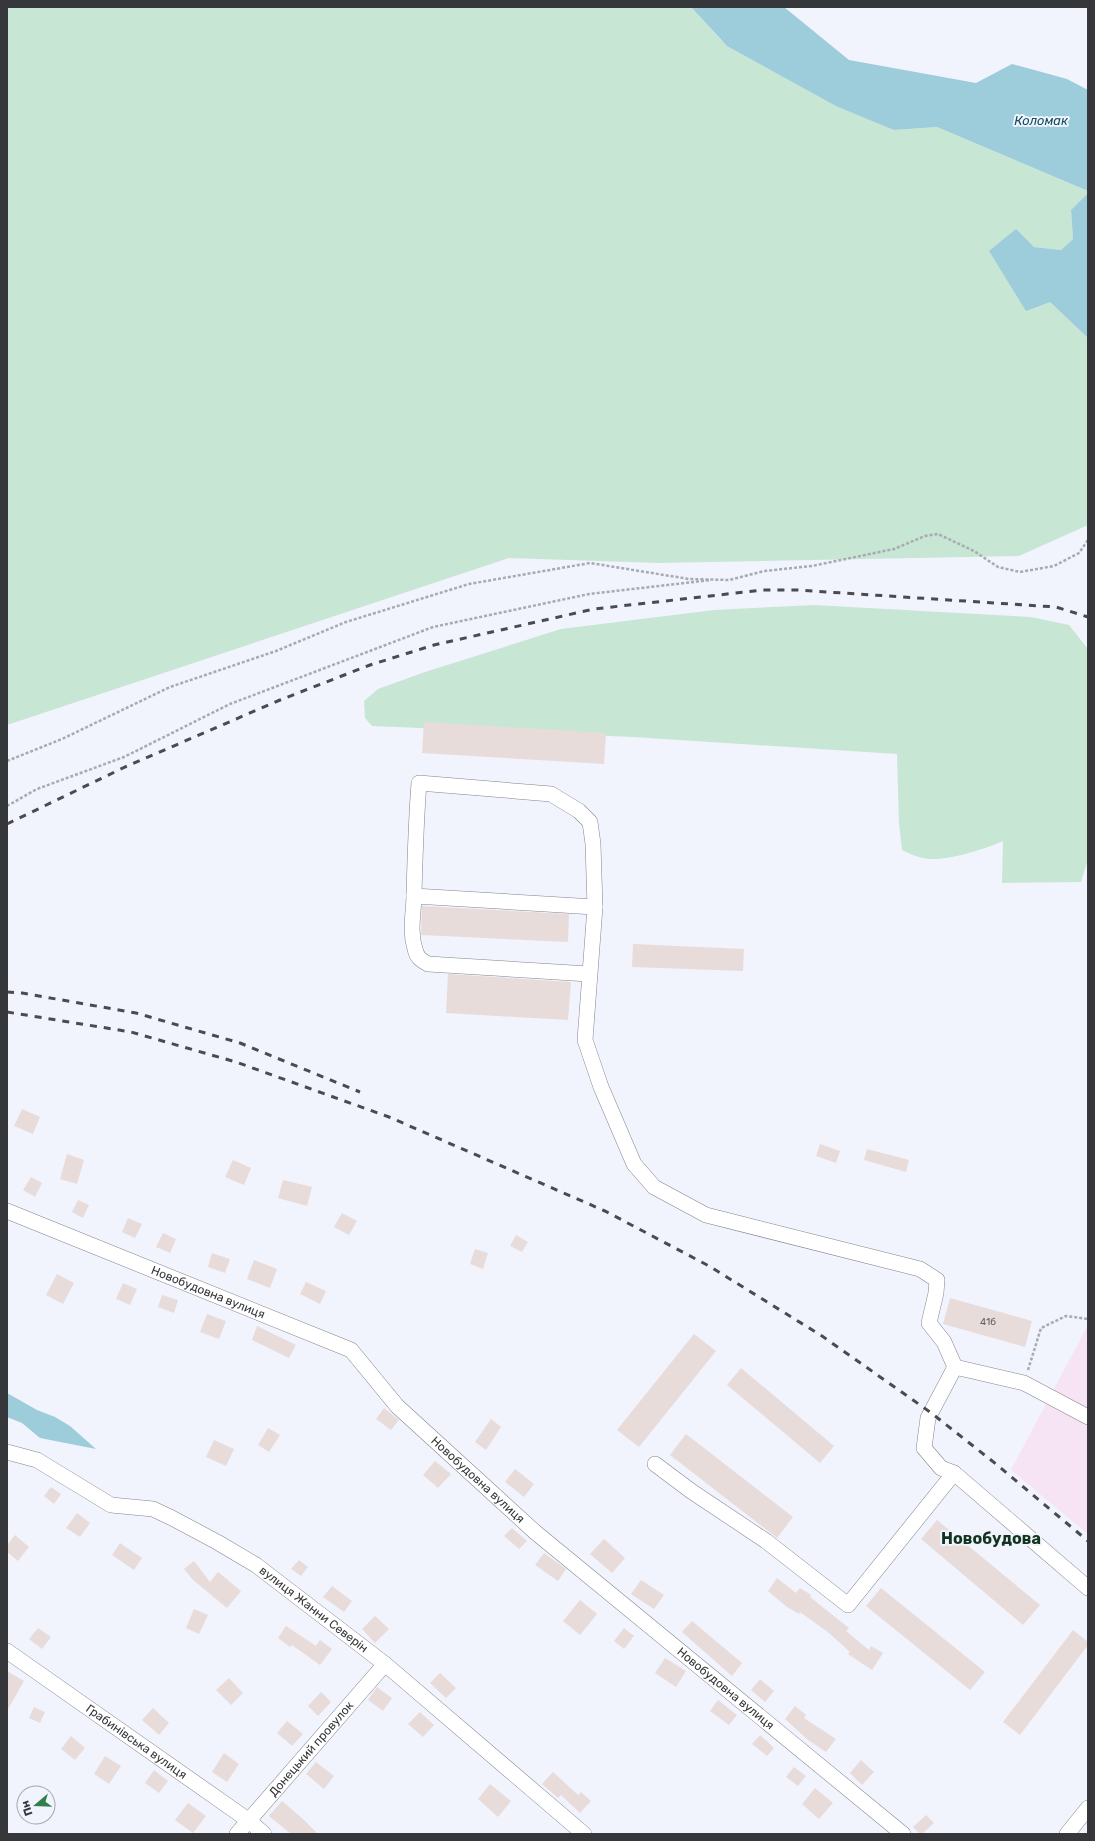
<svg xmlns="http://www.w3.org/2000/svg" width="1095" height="1841" viewBox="0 0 1095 1841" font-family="Rubik,sans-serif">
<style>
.industrial{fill:#f6e3f4}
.green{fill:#c8e6d4}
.water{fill:#9dccdb}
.building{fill:#e8dcda}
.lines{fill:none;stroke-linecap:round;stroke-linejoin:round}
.minor-casing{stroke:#82858d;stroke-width:16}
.path{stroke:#a8aab2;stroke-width:2.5;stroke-dasharray:3 2;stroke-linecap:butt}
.minor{stroke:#fff;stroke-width:15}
.rail{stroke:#4a4b4f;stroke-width:3;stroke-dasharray:7 7;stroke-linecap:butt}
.labels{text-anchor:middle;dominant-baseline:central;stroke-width:4;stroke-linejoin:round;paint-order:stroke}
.number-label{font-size:10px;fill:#626063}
.street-label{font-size:12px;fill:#36373b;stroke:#f1f3fd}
.water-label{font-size:13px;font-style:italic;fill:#0f4f5f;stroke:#f1f3fd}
.district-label{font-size:16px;font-weight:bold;fill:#10341d;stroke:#f1f3fd}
</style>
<rect width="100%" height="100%" fill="#f1f3fd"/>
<polygon class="industrial" points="1088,1325 1088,1534 1011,1470"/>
<g class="green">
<polygon points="7,7 691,7 721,40 894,130 937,127 1088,191 1088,193 1071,210 1073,239 1061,250 1034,247 1050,302 1088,338 1088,525 1019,556 658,563 509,558 7,725"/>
<path d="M814,605L1031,617L1069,625L1088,649V859L1081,882L1002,883L1003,841C985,849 942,863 923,858C916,857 909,853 902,850L899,823L897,754L633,737L372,726L365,718L364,701L378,689L425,672L561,629L714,610Z"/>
</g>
<g class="water">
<polygon points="691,7 784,7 849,60 976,83 1012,64 1067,79 1088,90 1088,191 937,127 894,130 836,106 727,46"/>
<polygon points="1088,193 1088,338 1050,302 1026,311 989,251 1016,229 1034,247 1061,250 1073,239 1071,210"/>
<polygon points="7,1393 37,1410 55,1417 70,1426 96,1449 40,1438 22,1423 7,1417"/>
</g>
<g class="building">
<polygon points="424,722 606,733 604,764 422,753"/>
<polygon points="422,906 569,914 568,942 421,935"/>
<polygon points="633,944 744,949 743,971 632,967"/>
<polygon points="448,974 571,982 568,1020 446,1013"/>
<polygon points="22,1109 40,1117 33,1134 14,1126"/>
<polygon points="820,1144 840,1151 836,1163 816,1156"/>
<polygon points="867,1149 909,1160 906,1172 864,1160"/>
<polygon points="67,1154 84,1160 77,1184 60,1179"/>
<polygon points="233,1160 251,1168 244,1185 225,1177"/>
<polygon points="31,1177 42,1183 35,1197 23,1190"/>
<polygon points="283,1180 312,1187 307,1206 278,1198"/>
<polygon points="78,1200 89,1205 83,1218 72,1212"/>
<polygon points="342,1213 357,1221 349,1235 334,1227"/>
<polygon points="128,1218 142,1224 135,1238 122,1232"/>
<polygon points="163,1233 176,1239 170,1253 156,1247"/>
<polygon points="516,1235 528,1242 522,1252 510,1246"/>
<polygon points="475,1249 488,1253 483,1269 470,1264"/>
<polygon points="212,1253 230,1259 225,1273 208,1267"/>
<polygon points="254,1260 277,1269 270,1288 247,1279"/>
<polygon points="57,1274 74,1283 63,1304 46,1295"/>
<polygon points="306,1282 326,1291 320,1304 300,1294"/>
<polygon points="123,1283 137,1289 130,1305 116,1299"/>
<polygon points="162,1295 178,1300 174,1313 158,1307"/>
<polygon points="950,1298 1032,1321 1025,1347 943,1324"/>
<polygon points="207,1314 226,1321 219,1339 200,1332"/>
<polygon points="257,1326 296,1345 289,1358 252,1340"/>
<polygon points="694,1334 716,1351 639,1447 617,1430"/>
<polygon points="741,1368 834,1446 820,1463 727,1385"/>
<polygon points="384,1408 399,1420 391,1430 376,1419"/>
<polygon points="491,1419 501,1427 486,1450 475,1442"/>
<polygon points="268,1428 280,1435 269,1452 258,1445"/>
<polygon points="686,1434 793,1517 777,1538 670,1455"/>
<polygon points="214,1440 234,1449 226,1466 206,1457"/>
<polygon points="435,1461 451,1474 438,1488 423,1475"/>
<polygon points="515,1469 534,1484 524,1497 505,1482"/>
<polygon points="51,1487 61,1494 54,1504 44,1496"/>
<polygon points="77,1513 90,1523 80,1537 66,1528"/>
<polygon points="937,1520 1040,1605 1023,1625 921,1539"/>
<polygon points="512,1528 527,1541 519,1549 504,1536"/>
<polygon points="15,1535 29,1547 18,1561 7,1552 7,1545"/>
<polygon points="604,1539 625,1558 612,1573 590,1554"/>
<polygon points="120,1543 142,1558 134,1570 112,1555"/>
<polygon points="544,1553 566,1569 558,1581 535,1565"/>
<polygon points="299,1560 308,1567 301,1576 291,1569"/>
<polygon points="194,1561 210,1582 218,1572 241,1591 227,1608 193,1580 184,1569"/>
<polygon points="777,1578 796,1593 800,1588 811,1595 810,1597 849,1628 846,1631 869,1650 871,1646 883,1653 872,1670 848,1654 850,1652 829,1633 800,1612 799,1614 787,1607 768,1591"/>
<polygon points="641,1580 664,1595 654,1609 631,1594"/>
<polygon points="332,1586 352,1601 344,1612 323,1597"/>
<polygon points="881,1588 985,1672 970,1690 866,1606"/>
<polygon points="580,1600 597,1614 580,1635 563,1621"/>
<polygon points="194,1609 208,1615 199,1634 186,1628"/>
<polygon points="375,1616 389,1629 375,1643 362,1629"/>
<polygon points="692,1621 742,1663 732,1676 682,1632"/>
<polygon points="286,1626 316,1646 320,1640 332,1649 320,1665 292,1645 290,1647 278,1638"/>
<polygon points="38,1628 51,1637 42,1649 29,1639"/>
<polygon points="624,1628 634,1636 624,1649 614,1641"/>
<polygon points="1073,1630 1088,1642 1088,1645 1020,1735 1003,1722"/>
<polygon points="665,1658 686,1671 676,1687 655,1673"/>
<polygon points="7,1671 24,1681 7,1711"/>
<polygon points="440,1673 456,1688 446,1698 430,1683"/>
<polygon points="229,1678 243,1693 231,1705 216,1690"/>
<polygon points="760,1679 774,1691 765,1702 751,1690"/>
<polygon points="377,1687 392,1698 383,1711 368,1700"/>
<polygon points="321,1692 331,1702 318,1716 308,1706"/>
<polygon points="718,1700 737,1715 729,1725 710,1711"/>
<polygon points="795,1706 806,1715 804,1718 836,1739 826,1752 808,1740 785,1719"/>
<polygon points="34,1707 45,1712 40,1723 29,1718"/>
<polygon points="153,1708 169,1723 159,1735 142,1720"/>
<polygon points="420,1712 434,1725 423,1737 408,1724"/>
<polygon points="287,1721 303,1734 292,1746 277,1733"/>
<polygon points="760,1735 774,1748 767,1756 752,1744"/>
<polygon points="71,1736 85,1748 75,1760 61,1749"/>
<polygon points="224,1753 239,1764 227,1782 212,1772"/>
<polygon points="105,1756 121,1766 109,1784 94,1774"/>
<polygon points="861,1760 874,1772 862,1785 850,1773"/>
<polygon points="316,1762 334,1776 324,1789 306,1774"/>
<polygon points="794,1767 806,1776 798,1786 786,1777"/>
<polygon points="154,1770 168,1781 159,1793 145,1783"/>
<polygon points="553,1772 578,1795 581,1792 591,1801 580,1813 561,1795 558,1798 542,1784"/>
<polygon points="490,1784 511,1801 498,1817 478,1799"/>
<polygon points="815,1788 833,1803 819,1819 802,1804"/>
<polygon points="282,1801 303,1819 318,1834 291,1834 269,1816"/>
<polygon points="188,1803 206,1816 193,1833 175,1820"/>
<polygon points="926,1815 934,1823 922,1834 920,1834 913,1827"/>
</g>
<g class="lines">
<defs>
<g id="minor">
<polyline points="414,896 595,907 585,1040 601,1087 634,1164 654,1187 706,1215 920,1269 937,1280 936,1293 929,1323 944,1342 955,1367"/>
<path d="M589,974L428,964C421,960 417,958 415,949C409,930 414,913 414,894C415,857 416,820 419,783L551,794L579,811L590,822L593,844L595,907"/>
<path id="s1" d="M7,1211L351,1350L397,1406L535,1532L903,1834"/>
<polyline points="1088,1417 1024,1383 955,1367 928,1418 924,1448 941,1468 954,1473 1088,1588"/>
<path id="s2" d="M7,1452L37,1460L111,1505L153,1509L172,1518L217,1542L256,1565L385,1664L584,1834"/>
<polyline points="655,1464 691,1491 766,1541 848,1605 954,1473"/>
<path id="s3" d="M7,1651L248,1820L264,1834"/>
<path id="s4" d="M237,1834L385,1664"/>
<polyline points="1067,1834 1088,1808"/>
</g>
</defs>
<use href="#minor" class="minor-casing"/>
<g class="path">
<polyline points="7,761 62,739 170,687 276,651 346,622 469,584 590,563 689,579 729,580 764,571 812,566 894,549 925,536 938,534 974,551 998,567 1020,572 1054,566 1079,553 1088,540"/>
<polyline points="7,806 37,789 124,757 230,704 433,627 589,594 711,580"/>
<polyline points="1028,1370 1041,1328 1066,1316 1088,1319"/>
</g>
<use href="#minor" class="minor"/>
<g class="rail">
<polyline points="7,824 125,767 280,700 370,665 434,645 594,609 763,590 797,590 1056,607 1088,617"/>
<polyline points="7,992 22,993 136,1013 240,1043 360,1092"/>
<polyline points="7,1012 131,1032 236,1062 389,1117 605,1211 709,1266 822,1336 930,1412 996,1464 1088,1541"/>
</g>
</g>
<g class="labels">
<g class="number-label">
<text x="988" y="1322">41б</text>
</g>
<g class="street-label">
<text stroke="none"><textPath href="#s1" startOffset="217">Новобудовна вулиця</textPath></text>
<text stroke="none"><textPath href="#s1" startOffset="553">Новобудовна вулиця</textPath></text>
<text stroke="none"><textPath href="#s2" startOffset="350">вулиця Жанни Северін</textPath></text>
<text stroke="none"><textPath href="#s1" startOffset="877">Новобудовна вулиця</textPath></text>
<text stroke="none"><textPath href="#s3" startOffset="158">Грабинівська вулиця</textPath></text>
<text stroke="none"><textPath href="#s4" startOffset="113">Донецький провулок</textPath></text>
</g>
<g class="water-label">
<text x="1041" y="120">Коломак</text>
</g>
<g class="district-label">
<text x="991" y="1538">Новобудова</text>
</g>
</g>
<rect width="1095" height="1841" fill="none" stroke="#36373b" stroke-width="16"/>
<g transform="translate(36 1805) rotate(251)"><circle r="19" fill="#f1f3fd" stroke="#a6a8af"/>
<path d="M0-3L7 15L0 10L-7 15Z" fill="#327e4c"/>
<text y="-6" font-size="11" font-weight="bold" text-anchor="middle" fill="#36373b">Пн</text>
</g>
</svg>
